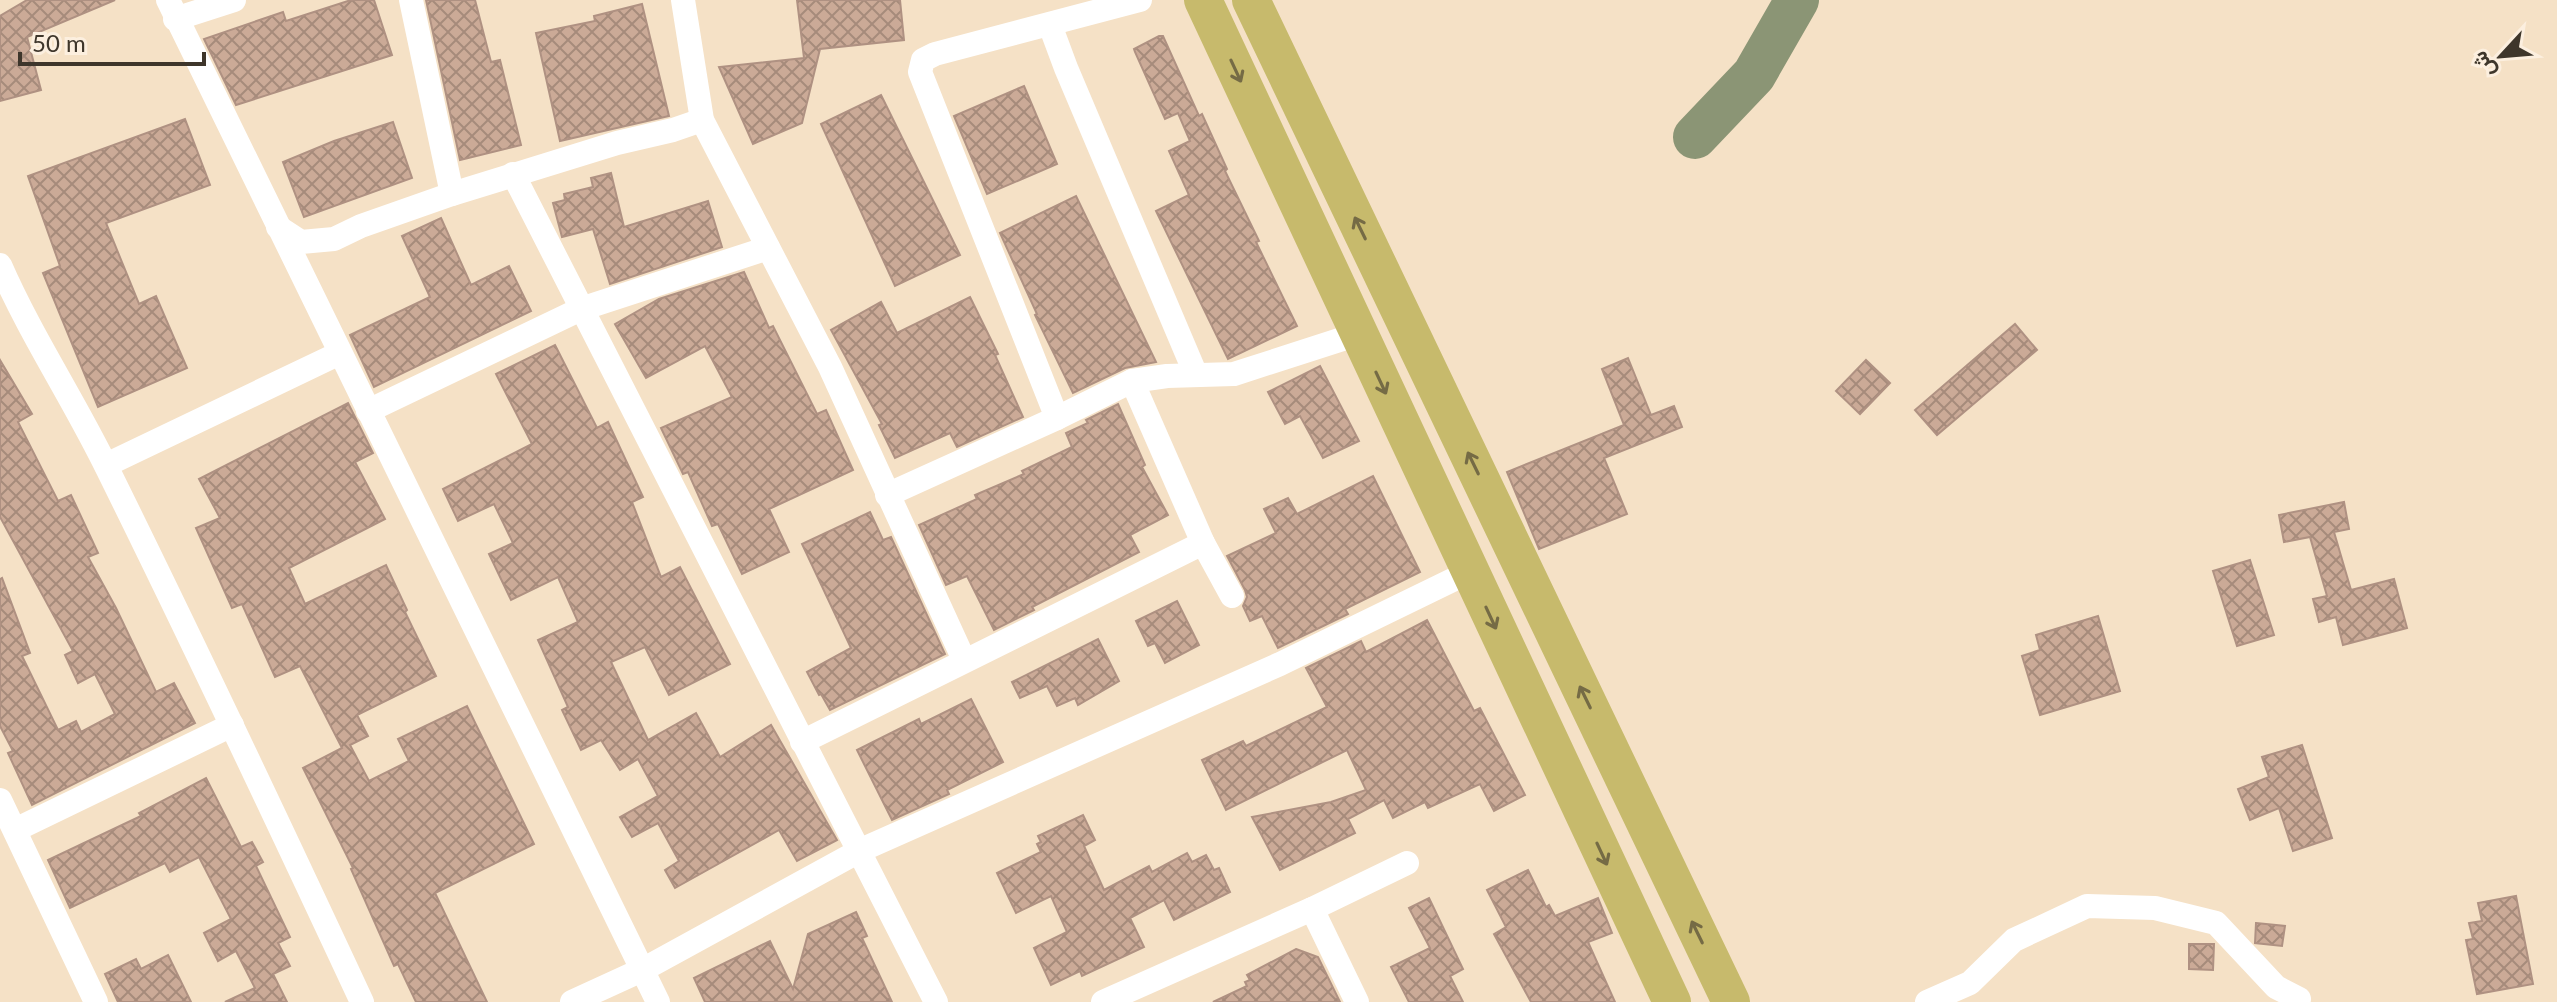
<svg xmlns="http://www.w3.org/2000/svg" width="2557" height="1002" viewBox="0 0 2557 1002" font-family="Lato,Vazirmatn,sans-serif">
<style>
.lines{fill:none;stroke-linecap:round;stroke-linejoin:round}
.river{stroke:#8b9575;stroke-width:44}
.building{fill:url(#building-cross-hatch);stroke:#af9182;stroke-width:2}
.street{stroke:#fff;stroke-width:24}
.primary{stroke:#c7ba6c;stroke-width:38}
.oneway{stroke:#756b45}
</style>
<defs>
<pattern id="building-cross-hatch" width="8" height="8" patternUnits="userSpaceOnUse" patternTransform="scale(2)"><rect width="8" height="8" fill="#cbaa97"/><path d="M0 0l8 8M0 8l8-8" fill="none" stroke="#a68b7b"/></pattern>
</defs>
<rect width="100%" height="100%" fill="#f5e1c6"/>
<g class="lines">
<polyline class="river" points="1695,137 1754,75 1797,0"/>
</g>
<g class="building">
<polygon points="27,0 115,0 27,37 41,90 0,101 0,16"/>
<polygon points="351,0 374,0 392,55 236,105 204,39 283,12 286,21"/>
<polygon points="426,0 475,0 491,62 500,60 521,145 460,160"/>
<polygon points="797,0 900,0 904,40 820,49 802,123 753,144 719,67 804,58"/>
<polygon points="642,4 669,116 560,141 536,33 595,21 594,16"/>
<polygon points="1159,36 1163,36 1199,116 1202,114 1227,169 1225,171 1259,241 1256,242 1297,326 1228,359 1156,211 1189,195 1169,151 1190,141 1178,113 1165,119 1135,52 1134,49"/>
<polygon points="1024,86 1057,164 987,194 954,116"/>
<polygon points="881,95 960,255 895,286 821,124"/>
<polygon points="185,119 210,185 106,223 139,304 156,296 187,368 98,407 43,273 60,266 28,176"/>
<polygon points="393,122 412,178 304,217 283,162 334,141"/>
<polygon points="611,173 624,227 708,201 722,247 610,284 593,229 562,237 553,203 565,200 564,194 593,187 591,178"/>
<polygon points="1076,196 1156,362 1125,368 1073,393 1035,315 1037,314 1000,233"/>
<polygon points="441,218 471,285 509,266 531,311 374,387 350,335 430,297 402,236"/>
<polygon points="744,272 769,328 773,326 817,414 826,410 853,470 769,509 789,552 742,574 718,524 712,526 688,472 683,474 661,428 732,397 705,346 646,378 615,324 659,299"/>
<polygon points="970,297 998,354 995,355 1023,417 957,447 950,433 895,458 879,425 882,424 831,330 881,302 897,333"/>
<polygon points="2015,324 2037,350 1937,435 1915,410"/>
<polygon points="555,345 597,428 608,422 643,497 632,502 661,577 680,567 730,664 669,695 645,647 611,662 648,740 696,713 720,757 771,725 837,840 797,861 779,830 675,888 665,870 679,861 658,823 632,837 620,817 658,796 638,759 620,770 601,740 581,750 562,710 568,707 538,640 578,622 558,577 511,600 489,554 513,543 494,504 458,521 443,489 532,444 496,374"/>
<polygon points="1628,358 1651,415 1674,406 1682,427 1604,458 1627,514 1539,549 1507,472 1624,425 1602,369"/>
<polygon points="0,360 32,414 18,422 58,501 71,495 98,553 88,557 116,608 156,692 174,683 195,723 32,805 8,753 13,751 0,726 0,579 2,578 30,653 22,656 58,730 76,721 81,732 115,714 95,674 78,683 65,655 73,651 0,517"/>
<polygon points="1866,360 1890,383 1860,414 1836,391"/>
<polygon points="1320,366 1359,441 1323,458 1300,416 1285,424 1268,392"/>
<polygon points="348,403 373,453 355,462 385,519 289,568 305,604 386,565 407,610 405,612 436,676 357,715 368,736 350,745 369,781 409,761 398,739 467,706 534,844 435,893 487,1002 416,1002 398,964 394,966 351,869 353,868 303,768 342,748 300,666 275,677 242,604 232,608 196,528 220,518 199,479"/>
<polygon points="1118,404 1145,465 1142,467 1168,515 1130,535 1139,552 1032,607 1034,610 994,630 967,576 946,585 919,525 977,499 975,495 1024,474 1022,471 1072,447 1066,433 1088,423 1086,420"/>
<polygon points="1373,476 1420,572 1345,609 1348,614 1278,648 1262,616 1250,621 1243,606 1247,597 1245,590 1227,556 1276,533 1264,509 1288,498 1297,514"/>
<polygon points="2344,502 2349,529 2334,532 2351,590 2394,579 2407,628 2343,645 2336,617 2319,622 2313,599 2327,596 2310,537 2284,542 2279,515"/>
<polygon points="870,512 883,540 891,537 945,654 830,710 821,694 819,695 807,672 851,648 802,544"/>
<polygon points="2250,560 2274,635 2237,646 2213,571"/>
<polygon points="1177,601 1199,645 1165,663 1155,643 1148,646 1136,621"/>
<polygon points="2098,616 2120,691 2040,715 2022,656 2040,650 2036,635"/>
<polygon points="1427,620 1474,711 1480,708 1525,795 1494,811 1480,784 1428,808 1425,802 1393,818 1384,800 1348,819 1355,833 1280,870 1252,817 1331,802 1366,790 1347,750 1226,810 1202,760 1243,741 1246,746 1327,707 1306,668 1361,641 1366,652"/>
<polygon points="1098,639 1119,681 1078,705 1075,698 1057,706 1047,686 1020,698 1012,682"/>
<polygon points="971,699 1003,762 947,790 949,794 892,820 857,750 919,719 921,724"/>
<polygon points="2302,745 2332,838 2293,851 2279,808 2250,820 2238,789 2269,777 2262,757"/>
<polygon points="206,778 241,847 252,842 263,862 256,866 290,937 278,943 290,966 273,974 287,1002 225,1002 255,988 236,951 218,961 204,933 231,919 199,857 170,872 165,863 70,908 48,860 141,816 139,813"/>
<polygon points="1083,815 1095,840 1084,846 1104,890 1149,866 1152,872 1187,853 1192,862 1206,855 1214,870 1219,868 1230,892 1174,920 1164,900 1130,918 1144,947 1082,976 1080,971 1051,985 1034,948 1067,932 1051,896 1016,913 997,873 1041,852 1037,844 1041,842 1038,836"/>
<polygon points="1528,870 1546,907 1549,905 1555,916 1598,898 1612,933 1588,942 1615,1002 1531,1002 1494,934 1506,927 1487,890"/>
<polygon points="2516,896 2533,984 2477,994 2466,940 2473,939 2469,923 2482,921 2478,903"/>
<polygon points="1429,898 1463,969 1450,976 1463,1002 1409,1002 1391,967 1430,948 1409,908"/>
<polygon points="856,912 867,936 862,938 892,1002 705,1002 694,978 770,941 793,989 808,934"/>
<polygon points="2256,923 2285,926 2282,946 2255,943"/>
<polygon points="2189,944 2214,944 2213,970 2189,969"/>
<polygon points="1296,949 1318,957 1340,1002 1213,1002 1247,986 1245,982 1250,980 1247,975"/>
<polygon points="168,955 191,1002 118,1002 105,974 136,959 141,969"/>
</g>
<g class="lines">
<g class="street">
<polyline points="168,0 658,1002"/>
<polyline points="411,0 452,194"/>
<polyline points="683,0 702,120 830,367 964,660"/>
<polyline points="175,19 234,0"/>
<polyline points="1050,25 1066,68 1196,375"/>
<polyline points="513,174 936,1002"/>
<polyline points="278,227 301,242 334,239 361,226 452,194 617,143 673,130 702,120"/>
<path d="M0,265C31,336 74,400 108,470C195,646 279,824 362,1002"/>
<polyline points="1132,381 1203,543"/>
<polyline points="368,411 581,309 768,248"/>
<polyline points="1057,418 920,72 923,60 935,54 1140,0"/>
<polyline points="106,465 340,353"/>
<polyline points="887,495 1057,418 1132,381 1167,376 1234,374 1358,334"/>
<polyline points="802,742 1203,543 1232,596"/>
<polyline points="0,800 96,1002"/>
<polyline points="15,830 232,725"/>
<polyline points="1312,909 1357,1002"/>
<polyline points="572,1002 644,969 861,850 1280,664 1469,572"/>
<polyline points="1103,1002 1312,909 1407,863"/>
<polyline points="1927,1002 1970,983 2014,940 2087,906 2155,908 2216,923 2276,987 2299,999"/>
</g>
<g class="primary">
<polyline points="1203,0 1672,1002"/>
<polyline points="1251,0 1731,1002"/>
</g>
</g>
<defs><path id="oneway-shaft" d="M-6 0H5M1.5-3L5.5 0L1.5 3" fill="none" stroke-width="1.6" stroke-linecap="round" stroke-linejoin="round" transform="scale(2)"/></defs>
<g class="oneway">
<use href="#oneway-shaft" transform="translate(1236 71) rotate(65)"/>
<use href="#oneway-shaft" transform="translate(1360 228) rotate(-116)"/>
<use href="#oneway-shaft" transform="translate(1381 383) rotate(65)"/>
<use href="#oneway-shaft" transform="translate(1473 463) rotate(-116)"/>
<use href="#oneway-shaft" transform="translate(1491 618) rotate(65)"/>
<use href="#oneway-shaft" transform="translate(1585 697) rotate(-116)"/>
<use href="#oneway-shaft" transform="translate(1602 854) rotate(65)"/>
<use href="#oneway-shaft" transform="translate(1697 932) rotate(-116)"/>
</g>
<g transform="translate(2501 56) rotate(244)" stroke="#fcefdf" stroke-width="6" paint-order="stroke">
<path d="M0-6L14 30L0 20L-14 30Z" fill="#3e362b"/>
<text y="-12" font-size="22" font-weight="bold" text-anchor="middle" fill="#3e362b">ش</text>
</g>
<path d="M20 52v12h184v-12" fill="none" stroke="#3e362b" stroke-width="4"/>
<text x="32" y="52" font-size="24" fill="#3e362b" stroke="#fcefdf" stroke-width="6" paint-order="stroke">50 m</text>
</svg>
